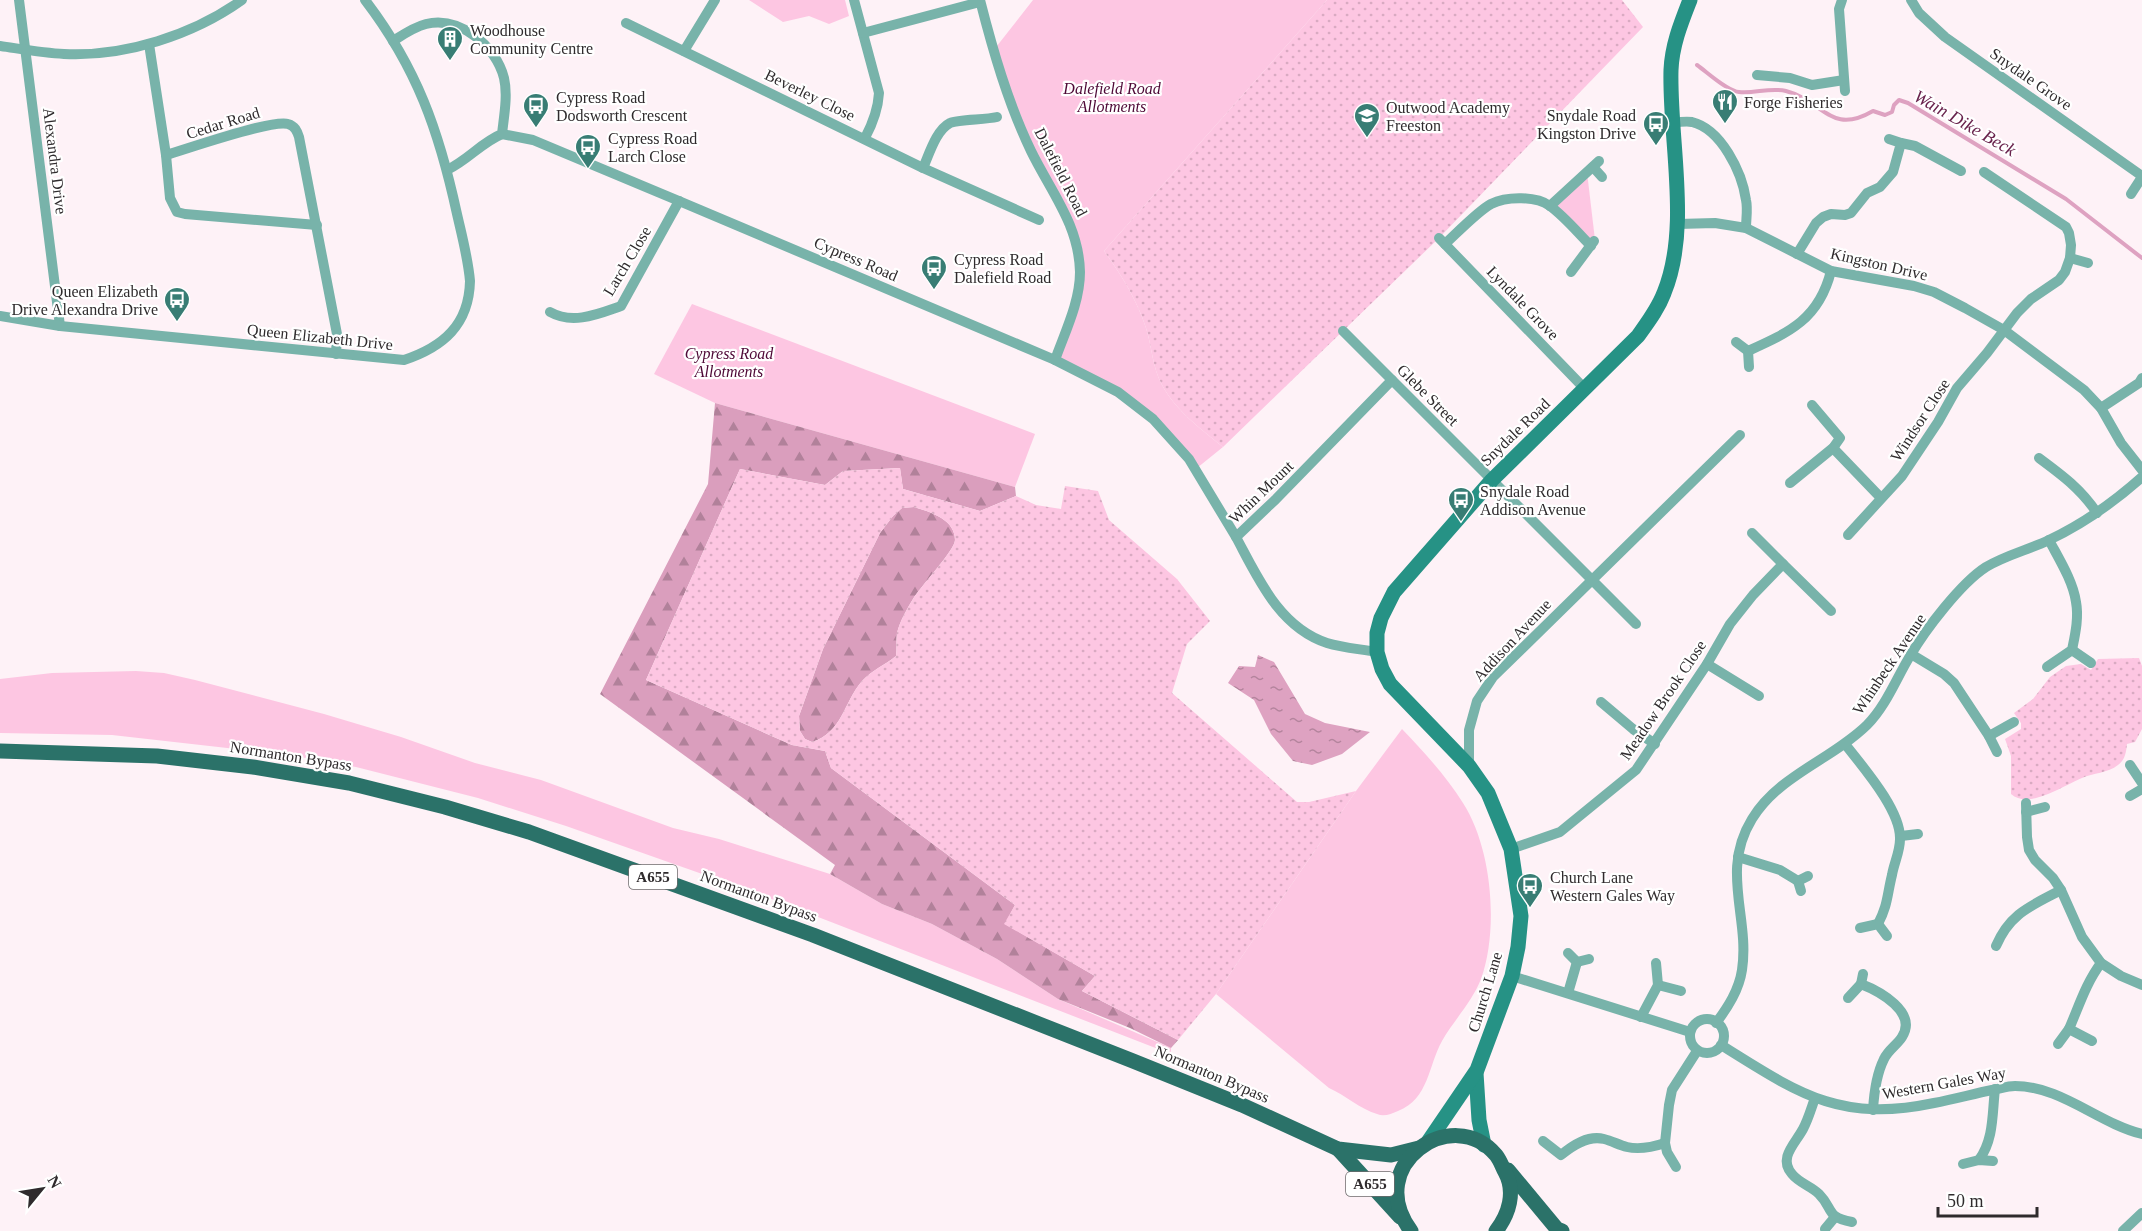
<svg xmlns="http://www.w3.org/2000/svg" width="2142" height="1231" viewBox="0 0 2142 1231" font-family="'Times New Roman',serif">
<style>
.green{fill:#fdc6e2}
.forest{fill:url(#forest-firs)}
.park{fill:url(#park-dots);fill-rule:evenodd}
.water{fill:url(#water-ripples)}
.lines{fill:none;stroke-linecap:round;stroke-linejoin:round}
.stream{stroke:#dea2c1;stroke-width:4}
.street{stroke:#78b3aa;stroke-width:10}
.secondary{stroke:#269285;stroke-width:15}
.primary{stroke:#2b7269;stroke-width:15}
.labels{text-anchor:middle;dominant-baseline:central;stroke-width:4.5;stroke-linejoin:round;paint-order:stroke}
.shield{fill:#fff;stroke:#6d6b6c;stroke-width:1.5}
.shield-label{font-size:15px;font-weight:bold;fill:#2f2b2d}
.poi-label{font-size:16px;fill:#2f2b2d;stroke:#fff;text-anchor:start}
.street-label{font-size:16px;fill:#2f2b2d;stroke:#fff}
.park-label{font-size:16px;font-style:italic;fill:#4e0836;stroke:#fff}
.water-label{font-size:18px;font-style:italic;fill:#69234d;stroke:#fff}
</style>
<defs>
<pattern id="forest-firs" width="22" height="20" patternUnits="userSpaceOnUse" patternTransform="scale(1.5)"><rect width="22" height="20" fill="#da9ebd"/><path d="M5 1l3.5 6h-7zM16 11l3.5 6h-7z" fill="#b1819a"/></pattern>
<pattern id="park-dots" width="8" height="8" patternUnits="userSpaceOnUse" patternTransform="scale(1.5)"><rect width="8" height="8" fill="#fdc6e2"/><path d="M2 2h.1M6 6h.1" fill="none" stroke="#d9aac2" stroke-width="1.8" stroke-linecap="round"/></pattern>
<pattern id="water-ripples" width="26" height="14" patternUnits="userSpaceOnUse" patternTransform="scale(1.5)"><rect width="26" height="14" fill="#dea2c1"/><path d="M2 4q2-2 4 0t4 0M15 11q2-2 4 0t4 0" fill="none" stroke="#b4849d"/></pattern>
</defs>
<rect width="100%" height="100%" fill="#fef2f7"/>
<g class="green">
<polygon points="749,0 845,0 849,16 829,24 809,16 783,22"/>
<path d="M1033,0H1327L1104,251C1121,274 1137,300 1146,328C1152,346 1152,367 1162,385C1176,411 1200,428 1223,447L1197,468L1153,419L1055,360L1076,302L1075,235L1044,175L993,51Z"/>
<polygon points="1587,172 1595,240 1591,246 1550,206"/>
<polygon points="692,304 1035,434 1015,487 715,403 654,374"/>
<polygon points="136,671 164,673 195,680 324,714 401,737 475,763 541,780 673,828 719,839 830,874 882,904 932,924 997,959 1058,999 1162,1044 1171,1048 1171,1054 759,894 566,826 478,798 356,767 289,755 112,735 0,733 0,679 52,673"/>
<path d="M1402,729C1424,752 1446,776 1463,803C1492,848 1499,929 1481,979C1472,1002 1454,1020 1442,1041C1428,1066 1429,1099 1398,1111C1391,1114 1384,1117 1377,1114C1360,1109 1345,1095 1329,1088L1216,994L1356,791Z"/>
</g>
<g class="forest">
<polygon points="715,403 1015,487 1016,496 980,511 903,489 900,468 843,471 825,485 740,469 646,680 792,745 825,751 831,768 1015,905 1005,924 1095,976 1082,991 1178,1040 1171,1048 1130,1028 1058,999 997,959 932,924 882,904 830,874 835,865 600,694 708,484"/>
<path d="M914,507C930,512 955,519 955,540C955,550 920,587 913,599C907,609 900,621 897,633C896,640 897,648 896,656C885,665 872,670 862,681C843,703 843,732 812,742L805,739L800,731L799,716L823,649L880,533L893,516L902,508Z"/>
</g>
<g class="park">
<path d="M1327,0H1622L1643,27L1439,238L1223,447C1200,428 1176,411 1162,385C1152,367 1152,346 1146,328C1137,300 1121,274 1104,251Z"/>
<path d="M900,468L903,489L980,511L1016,496L1036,505L1061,509L1065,486L1098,491L1109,520L1177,579L1210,621L1187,644L1172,693L1297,802H1309L1356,791L1216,994L1178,1040L1082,991L1095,976L1004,924L1015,905L831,768L825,751L792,745L646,680L740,469L825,485L843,471ZM914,507C930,512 955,519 955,540C955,550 920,587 913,599C907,609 900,621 897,633C896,640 897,648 896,656C885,665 872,670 862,681C843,703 843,732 812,742L805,739L800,731L799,716L823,649L880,533L893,516L902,508Z"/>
<path d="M2139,658L2142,666V729L2135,742L2127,744C2126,753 2125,760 2118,765C2108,773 2093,773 2082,778C2064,785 2029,810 2011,794V756L2005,739L2021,729V723L2014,713L2033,699L2050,677L2066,666L2081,664L2091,670L2098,659Z"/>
</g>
<polygon class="water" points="1258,655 1274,662 1305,714 1325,723 1370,732 1342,754 1312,765 1293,761 1271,734 1254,700 1228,683 1239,666 1255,667"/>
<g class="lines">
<path class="stream" d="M1697,65C1707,72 1727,91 1739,92C1754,94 1770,87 1786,91C1824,101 1830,136 1873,111L1885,115L1892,112L1894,105L1899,100L1908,103L2066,199L2142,258"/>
<g class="street">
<polyline points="19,0 60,326"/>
<path d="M854,0L879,93C878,110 873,123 865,138"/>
<path d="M980,0C993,51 1008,103 1031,151C1051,192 1079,225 1080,272C1080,302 1065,332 1055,360"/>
<polyline points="1842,0 1839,9 1845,91"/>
<polyline points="1911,0 1919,13 1945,37 2142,176"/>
<polyline points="626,23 923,168 1039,220"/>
<polyline points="863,33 980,2"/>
<path d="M393,41C404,34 414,27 426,24C460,16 496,46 504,78C508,95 504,116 502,134C482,142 468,160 447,170"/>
<polyline points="149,44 166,155 170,198 177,212 185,214 317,225"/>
<path d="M0,46C21,49 43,53 64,54C125,57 193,35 242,0"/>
<polyline points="684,51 715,0"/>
<polyline points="1757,75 1790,78 1812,85 1844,80"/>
<path d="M1673,123C1679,122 1686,121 1692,122C1721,129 1742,172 1746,200C1748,209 1746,219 1746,228"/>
<polyline points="502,134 533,140 679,201 1055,360 1118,392 1153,419 1189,459 1236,537"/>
<polyline points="1901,143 1915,146 1961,171"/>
<path d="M166,155C187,149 272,119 288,124C295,126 297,131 299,137L337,334L336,354"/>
<polyline points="1593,167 1602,177"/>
<path d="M923,168C929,155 936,130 950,123C959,119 985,120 997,117"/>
<polyline points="2131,194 2142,177"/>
<polyline points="1550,206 1599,161"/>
<polyline points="1678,224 1715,223 1746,228 1831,271 1914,286 1934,292 1965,308 2004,330 2084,390 2101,408 2121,443 2142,470"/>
<polyline points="1439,238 1585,389"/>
<path d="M1445,244C1457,233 1478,211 1491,204C1507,196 1536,196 1550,206C1565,217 1578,233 1591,246"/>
<polyline points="1797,254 1816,223 1823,217 1831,214 1845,215 1851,213 1867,193 1880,187 1893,172 1901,143 1889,139"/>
<polyline points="2070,258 2088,263"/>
<polyline points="1571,272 1594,241"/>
<path d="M550,312C573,325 598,314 621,306L679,201"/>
<path d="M0,316L60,326L404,360C443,347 469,325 470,281C468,258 462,236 457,214C439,131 417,68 365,0"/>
<polyline points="1343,331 1636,624"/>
<polyline points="1736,342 1748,351 1749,367"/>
<path d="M1748,351C1790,332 1819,319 1831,271"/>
<polyline points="2101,408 2139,383 2142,378"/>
<polyline points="1833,448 1881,498"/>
<path d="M2039,458C2062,475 2081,489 2097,513"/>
<polyline points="1790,483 1833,448 1840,438 1812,405"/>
<polyline points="1848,535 1902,476 1938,422 1957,388 1987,353 2017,313 2031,299 2059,280 2065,272 2070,258 2071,245 2069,233 2066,227 1984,172"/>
<polyline points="1783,564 1831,611"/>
<polyline points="2072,650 2091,663"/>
<path d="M1377,652C1361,649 1343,648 1327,643C1279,627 1258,578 1236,537L1276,499L1392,380"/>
<polyline points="1911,654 1944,674 1954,683 1989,736 1997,752"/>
<polyline points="1707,664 1759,696"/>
<path d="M2047,667L2072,650C2075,635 2079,618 2076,602C2073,581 2059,559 2049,540"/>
<polyline points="1601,702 1633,729 1655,744"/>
<polyline points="1989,736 2014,722"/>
<path d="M1845,744C1862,766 1901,810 1900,839C1900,852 1894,863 1892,875C1887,895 1888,905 1878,924"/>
<polyline points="2130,765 2142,783"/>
<polyline points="1469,766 1469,730 1477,701 1493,677 1740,435"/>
<polyline points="2130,796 2142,789"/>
<polyline points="2026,803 2027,837 2029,850 2035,860 2053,878 2061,890 2082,937 2101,963 2121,976 2142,985"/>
<polyline points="2026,812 2045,807"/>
<polyline points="1901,836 1918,834"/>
<polyline points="1511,849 1560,832 1636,770 1707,664 1730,624 1753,595 1783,564 1752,533"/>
<polyline points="1738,857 1780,870 1798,881"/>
<polyline points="1801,891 1798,881 1808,876"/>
<polyline points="1860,928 1878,924 1887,936"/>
<path d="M1996,946C2010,913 2031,906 2061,890"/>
<polyline points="1568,953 1577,962 1589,959"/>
<path d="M1863,974L1861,984C1879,991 1918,1012 1902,1037C1897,1045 1888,1050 1884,1059C1876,1075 1874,1093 1873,1110"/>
<polyline points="1512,976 1690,1032"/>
<polyline points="1658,985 1681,991"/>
<polyline points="1568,993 1577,962"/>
<polyline points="1848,998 1861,984"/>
<polyline points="1641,1017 1658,985 1656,963"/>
<circle cx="1707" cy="1036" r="17"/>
<path d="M1716,1023C1728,1007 1739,990 1742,970C1750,917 1720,871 1752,819C1779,775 1831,760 1867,725C1886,706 1896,679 1910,656C1925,630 1961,583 1986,567C2006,555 2028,550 2049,540C2083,524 2114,502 2142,477"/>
<path d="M2092,1041L2069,1029C2079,1006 2086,983 2101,963"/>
<polyline points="2058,1044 2069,1029"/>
<path d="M1721,1045C1798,1093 1839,1123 1934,1103C1954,1099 1973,1094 1992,1090C1999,1089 2007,1086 2015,1086C2061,1086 2098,1123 2142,1134"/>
<path d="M1815,1098C1811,1109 1808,1120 1803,1129C1795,1144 1778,1158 1792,1174C1799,1183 1811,1186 1819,1194C1834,1209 1825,1217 1852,1222"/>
<path d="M1543,1141L1561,1155C1573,1145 1588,1135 1604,1139C1612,1141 1619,1145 1627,1147C1640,1150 1653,1147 1665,1143"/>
<path d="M1979,1160C1994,1139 1992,1115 1995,1089"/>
<polyline points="1963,1164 1979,1160 1993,1161"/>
<polyline points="1676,1167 1667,1152 1665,1143 1669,1105 1672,1090 1697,1051"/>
<polyline points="1825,1229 1835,1217"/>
<polyline points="2123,1231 2142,1213"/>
</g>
<g class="secondary">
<polyline points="1476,1073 1479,1120 1484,1145"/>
<path d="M1428,1142L1477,1070L1512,976L1518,947L1521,916L1511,849L1488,793L1469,766L1390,684L1382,669L1377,652V633L1381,618L1394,592L1492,480L1638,336C1648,322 1658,309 1664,293C1691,227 1669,141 1671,70C1672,45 1681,23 1690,0"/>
</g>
<g class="primary">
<polyline points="0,751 157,756 253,767 349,783 445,807 529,832 813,935 1133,1061 1242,1105 1338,1149 1391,1155 1419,1148"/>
<polyline points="1338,1149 1400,1217"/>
<polyline points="1508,1170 1557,1229 1562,1231"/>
<path d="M1411,1231C1362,1165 1453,1103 1496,1155C1500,1160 1502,1166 1505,1172C1516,1192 1509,1214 1496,1231"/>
</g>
</g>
<defs>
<symbol id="building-pin" viewBox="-11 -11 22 30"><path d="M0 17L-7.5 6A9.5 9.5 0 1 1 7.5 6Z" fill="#387d74" stroke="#fff"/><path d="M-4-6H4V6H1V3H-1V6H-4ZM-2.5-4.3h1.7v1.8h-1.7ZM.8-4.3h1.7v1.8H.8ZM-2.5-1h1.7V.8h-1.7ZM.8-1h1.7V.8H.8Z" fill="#fff"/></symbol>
<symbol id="restaurant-pin" viewBox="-11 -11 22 30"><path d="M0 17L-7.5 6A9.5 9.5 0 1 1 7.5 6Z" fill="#387d74" stroke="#fff"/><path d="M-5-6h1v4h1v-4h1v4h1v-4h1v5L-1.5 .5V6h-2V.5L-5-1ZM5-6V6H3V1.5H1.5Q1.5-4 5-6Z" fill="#fff"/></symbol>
<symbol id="bus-pin" viewBox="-11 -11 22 30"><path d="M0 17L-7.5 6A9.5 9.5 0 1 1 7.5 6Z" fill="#387d74" stroke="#fff"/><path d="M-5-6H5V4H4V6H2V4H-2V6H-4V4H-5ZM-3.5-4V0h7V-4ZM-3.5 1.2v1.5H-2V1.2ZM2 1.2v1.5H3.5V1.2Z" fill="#fff"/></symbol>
<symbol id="school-pin" viewBox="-11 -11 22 30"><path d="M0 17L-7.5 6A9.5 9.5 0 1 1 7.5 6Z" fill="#387d74" stroke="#fff"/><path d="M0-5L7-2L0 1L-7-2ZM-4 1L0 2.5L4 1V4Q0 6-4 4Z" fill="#fff"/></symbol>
</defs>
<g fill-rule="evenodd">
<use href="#building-pin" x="435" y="24" width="30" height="40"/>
<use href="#restaurant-pin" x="1710" y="87" width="30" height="40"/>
<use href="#bus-pin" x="521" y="91" width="30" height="40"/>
<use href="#school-pin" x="1352" y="101" width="30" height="40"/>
<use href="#bus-pin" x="1641" y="109" width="30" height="40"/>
<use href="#bus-pin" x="573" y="132" width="30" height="40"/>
<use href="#bus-pin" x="919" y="253" width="30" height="40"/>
<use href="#bus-pin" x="162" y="285" width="30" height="40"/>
<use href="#bus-pin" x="1446" y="485" width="30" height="40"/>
<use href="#bus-pin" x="1515" y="871" width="30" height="40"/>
</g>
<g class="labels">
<g class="shield">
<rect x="629" y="865" width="48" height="24" rx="4.5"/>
<rect x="1346" y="1172" width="48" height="24" rx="4.5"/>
</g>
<g class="shield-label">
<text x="653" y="877">A655</text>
<text x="1370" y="1184">A655</text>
</g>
<g class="poi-label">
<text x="470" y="30">Woodhouse<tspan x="470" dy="18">Community Centre</tspan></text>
<text x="556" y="97">Cypress Road<tspan x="556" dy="18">Dodsworth Crescent</tspan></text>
<text x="1744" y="102">Forge Fisheries</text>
<text x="1386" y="107">Outwood Academy<tspan x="1386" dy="18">Freeston</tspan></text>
<text x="1636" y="115" text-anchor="end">Snydale Road<tspan x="1636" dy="18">Kingston Drive</tspan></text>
<text x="608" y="138">Cypress Road<tspan x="608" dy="18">Larch Close</tspan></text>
<text x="954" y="259">Cypress Road<tspan x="954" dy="18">Dalefield Road</tspan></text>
<text x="158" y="291" text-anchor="end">Queen Elizabeth<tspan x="158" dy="18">Drive Alexandra Drive</tspan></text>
<text x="1480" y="491">Snydale Road<tspan x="1480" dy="18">Addison Avenue</tspan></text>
<text x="1550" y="877">Church Lane<tspan x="1550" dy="18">Western Gales Way</tspan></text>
</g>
<g class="street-label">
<text transform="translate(2031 79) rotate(35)">Snydale Grove</text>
<text transform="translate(810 95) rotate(26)">Beverley Close</text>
<text transform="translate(223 123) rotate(-17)">Cedar Road</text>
<text transform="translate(55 161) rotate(83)">Alexandra Drive</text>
<text transform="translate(1061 172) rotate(63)">Dalefield Road</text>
<text transform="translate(856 259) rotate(23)">Cypress Road</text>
<text transform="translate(627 261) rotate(-59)">Larch Close</text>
<text transform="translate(1879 264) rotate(13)">Kingston Drive</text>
<text transform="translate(1523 303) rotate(46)">Lyndale Grove</text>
<text transform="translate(320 337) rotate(6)">Queen Elizabeth Drive</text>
<text transform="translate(1428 395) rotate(45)">Glebe Street</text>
<text transform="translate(1920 420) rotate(-57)">Windsor Close</text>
<text transform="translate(1515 432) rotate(-44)">Snydale Road</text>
<text transform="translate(1261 492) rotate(-44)">Whin Mount</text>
<text transform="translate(1512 640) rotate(-47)">Addison Avenue</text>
<text transform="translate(1889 664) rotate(-56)">Whinbeck Avenue</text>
<text transform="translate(1663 700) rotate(-56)">Meadow Brook Close</text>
<text transform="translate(291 756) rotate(9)">Normanton Bypass</text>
<text transform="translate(759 896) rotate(20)">Normanton Bypass</text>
<text transform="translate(1485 992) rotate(-73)">Church Lane</text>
<text transform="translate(1212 1074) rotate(23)">Normanton Bypass</text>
<text transform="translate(1944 1083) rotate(-10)">Western Gales Way</text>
</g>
<g class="park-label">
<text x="1112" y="88">Dalefield Road<tspan x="1112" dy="18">Allotments</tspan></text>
<text x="729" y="353">Cypress Road<tspan x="729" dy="18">Allotments</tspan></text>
</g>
<g class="water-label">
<text transform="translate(1965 123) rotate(30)">Wain Dike Beck</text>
</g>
</g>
<g transform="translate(42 1189) rotate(60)" stroke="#ffffff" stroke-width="4.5" paint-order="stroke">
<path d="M0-4.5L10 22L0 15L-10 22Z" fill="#2f2b2d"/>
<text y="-9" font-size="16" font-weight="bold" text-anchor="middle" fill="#2f2b2d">N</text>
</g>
<path d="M1938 1207v9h99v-9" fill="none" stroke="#2f2b2d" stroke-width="3"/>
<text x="1947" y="1207" font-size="18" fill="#2f2b2d" stroke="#ffffff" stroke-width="4.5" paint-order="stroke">50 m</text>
</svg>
